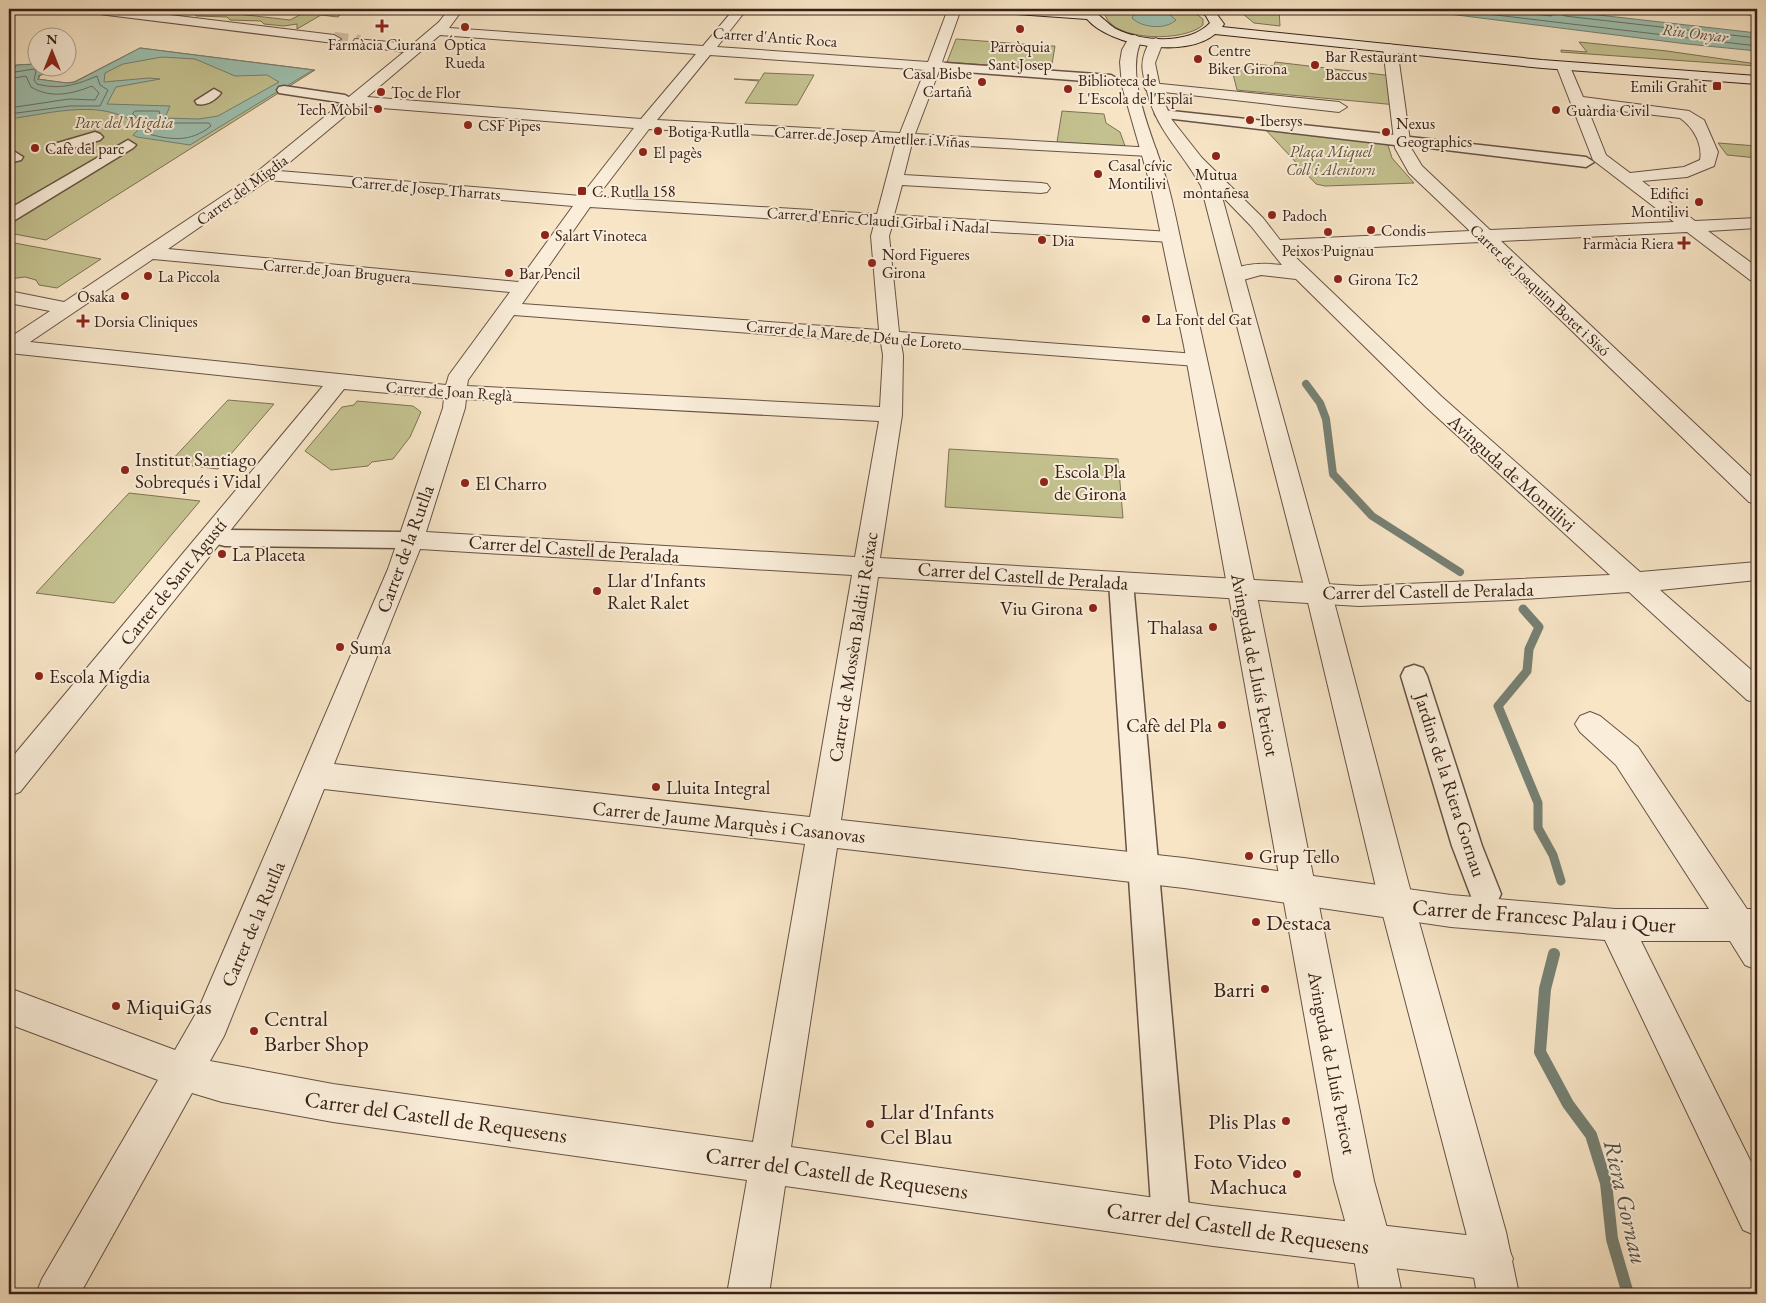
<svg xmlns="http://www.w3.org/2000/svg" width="1766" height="1303" viewBox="0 0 1766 1303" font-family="'EB Garamond',serif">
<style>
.green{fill:#c4c290;stroke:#7e7254}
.water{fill:#9ec0af;stroke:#768073;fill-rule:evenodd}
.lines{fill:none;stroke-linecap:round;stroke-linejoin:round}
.shore{stroke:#6c7064;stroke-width:1}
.stream-far2{stroke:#768073;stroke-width:8}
.stream-far1{stroke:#768073;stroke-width:9}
.stream{stroke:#768073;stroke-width:12}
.minor-tunnel{stroke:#d1bea3;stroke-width:14;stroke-dasharray:14 8;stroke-linecap:butt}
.pedestrian-casing{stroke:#685244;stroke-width:3}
.minor-casing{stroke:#685244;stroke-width:2}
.tertiary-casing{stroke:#685244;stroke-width:2}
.secondary-casing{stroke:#392118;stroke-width:2}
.pedestrian{fill:#faeeda;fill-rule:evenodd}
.minor{fill:#faeeda;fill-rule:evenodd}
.tertiary{fill:#faeeda;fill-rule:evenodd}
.secondary{fill:#faeeda;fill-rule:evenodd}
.poi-dot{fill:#8f2418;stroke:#faeeda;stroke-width:2}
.labels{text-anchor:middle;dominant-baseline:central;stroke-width:4;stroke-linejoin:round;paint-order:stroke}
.far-water-label{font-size:16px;font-style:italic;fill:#575145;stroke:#faeeda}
.far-street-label{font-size:16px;fill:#392118;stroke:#faeeda}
.far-poi-label{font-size:16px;fill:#392118;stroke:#faeeda;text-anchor:start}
.far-park-label{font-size:16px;font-style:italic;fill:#63513c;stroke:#faeeda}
.poi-label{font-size:19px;fill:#392118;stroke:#faeeda;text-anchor:start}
.street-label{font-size:19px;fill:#392118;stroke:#faeeda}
.near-street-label{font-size:22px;fill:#392118;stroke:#faeeda}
.near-poi-label{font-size:22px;fill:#392118;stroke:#faeeda;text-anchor:start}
.near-water-label{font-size:24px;font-style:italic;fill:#575145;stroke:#faeeda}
</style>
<rect width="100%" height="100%" fill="#f7e5c6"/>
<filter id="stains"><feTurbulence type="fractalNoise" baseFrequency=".004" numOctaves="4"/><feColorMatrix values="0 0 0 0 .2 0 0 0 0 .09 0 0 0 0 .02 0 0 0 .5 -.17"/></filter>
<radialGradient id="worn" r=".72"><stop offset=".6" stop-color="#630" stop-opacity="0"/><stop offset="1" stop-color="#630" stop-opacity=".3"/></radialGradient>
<g class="green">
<polygon points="156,9 194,9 290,20 311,9 345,10 338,17 321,15 297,29 297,24 284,26 264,24 261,21 230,20 227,17 196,16 194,13 180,15 157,12"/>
<path d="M1109,9H1190L1203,19V25C1185,42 1114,42 1105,15Z"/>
<polygon points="1237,9 1279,9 1280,26 1254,23"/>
<polygon points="956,39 1048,46 1055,46 1051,70 947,62"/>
<polygon points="1579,42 1667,51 1757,64 1757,66 1561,52 1561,50 1587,52"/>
<polygon points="140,48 315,70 46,240 9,233 9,69 16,65 35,64 37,64 38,68 61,68 38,76 40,77 37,79 66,83 74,82"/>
<polygon points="1275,62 1393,76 1397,105 1237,90 1232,70 1253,64 1274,66"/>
<polygon points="764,73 814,75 797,105 745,103 759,81 734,79 760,80"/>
<polygon points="1062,111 1104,114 1106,123 1120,132 1125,146 1057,142"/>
<polygon points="1264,128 1387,142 1392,158 1414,183 1325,186 1316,184"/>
<polygon points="1718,143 1757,146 1757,158 1727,155"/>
<polygon points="9,242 101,259 57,288 39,285 36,280 25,277 9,279"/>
<polygon points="228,400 274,404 218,469 169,463"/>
<polygon points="357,401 413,406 421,412 410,437 393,459 372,462 368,466 331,470 305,451 342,407 354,405"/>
<polygon points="949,449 1118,459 1123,518 945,507"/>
<polygon points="129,493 200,501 114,603 36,593"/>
</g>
<g class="water">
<polygon points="1409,9 1546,9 1757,33 1757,51 1687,44"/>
<path d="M1146,10L1168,13L1176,20C1166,30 1142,28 1132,18L1135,13Z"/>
<path d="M140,48L313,70L190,145L137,137L133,135L140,128C107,96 49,114 9,119V69L18,65L37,64L38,68H61L38,76L40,77L37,79L67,83L75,82ZM162,57L195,59L235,76L267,75L279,82L218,116L199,119L165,118L170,106L107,104L116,87L160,79L149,78L104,82L105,73L123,64Z"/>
</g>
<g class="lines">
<g class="shore">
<polyline points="1445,9 1757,46"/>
<polyline points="1493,9 1551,16 1554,14 1553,9"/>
<polyline points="1560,9 1561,14 1565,16 1757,38"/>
<path d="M9,73L34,69L36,71L34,80L37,84C60,90 76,85 97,76L100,85L108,90L100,106H70L9,114"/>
<path d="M9,79L26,76L31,87C51,99 72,94 92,86L99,93L95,100L69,99L9,108"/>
<path d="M135,111H159L161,119L165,123H209L211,126C190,143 170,140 145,133L143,125L133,114Z"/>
</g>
<polyline class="stream-far2" points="1306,384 1320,403 1326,419 1333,474 1372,516 1460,572"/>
<polyline class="stream-far1" points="1523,609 1539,627 1529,649 1527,671 1498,706 1538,803 1538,828 1553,855 1561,881"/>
<polyline class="stream" points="1554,954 1545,989 1540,1052 1568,1104 1591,1135 1606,1183 1612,1239 1628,1294"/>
<polyline class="minor-tunnel" points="334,39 360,42"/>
<defs>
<g id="pedestrian">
<polygon points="945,63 1111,75 1118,79 1111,83 940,70 938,67"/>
<polygon points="284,86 345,95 352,99 345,103 279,93 277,90 279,87"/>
<path d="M214,89L221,93C216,100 206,106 197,104L195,101Z"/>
<polygon points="1162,110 1395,135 1403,140 1395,145 1157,117 1155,114 1157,111"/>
<polygon points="95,132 100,134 103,137 100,140 56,153 48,148 51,145"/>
<polygon points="1410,137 1586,157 1594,162 1586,167 1405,145 1402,142"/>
<polygon points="128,140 136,145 133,148 15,220 9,221 9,209"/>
<polygon points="15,152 23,157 21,160 9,163 9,153"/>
<polygon points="225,530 400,532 408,534 412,540 408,546 400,548 225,546 217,544 213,538 217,532"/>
<polygon points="1121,573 1130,576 1133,582 1190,1220 1185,1234 1171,1239 1157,1234 1152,1220 1109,582 1112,576"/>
<polygon points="1414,665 1423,668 1427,676 1482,846 1501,894 1496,904 1485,909 1474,904 1452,846 1401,676 1405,668"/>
</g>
<g id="minor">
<polygon points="84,9 121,9 334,35 341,39 334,43 91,13"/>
<path d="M449,9H463L449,28L703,46L734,9H747L717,47L928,62L948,9H961L942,62L950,64L952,67L950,70L939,71L915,134L1155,148L1157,151L1149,156L912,143L904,175L1041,183L1047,184L1050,188L1047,192L1041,193L902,185L894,215L1171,232L1177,233L1180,237L1177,241L1171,242L892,226L889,236L899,332L1197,354L1204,356L1207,360L1204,364L1197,366L901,344L903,355L902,415L880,558L1359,586L1610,575L1426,407L1296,279L1261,275L1236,282L1229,280L1226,276C1236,262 1267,263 1282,265L1251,226L1188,161L1190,158H1202L1263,218L1280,240L1470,231L1409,173L1395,148L1383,48L1390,44L1397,48L1411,148L1422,166L1490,230L1674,222L1593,160L1556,65L1558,62H1568L1583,97L1689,111L1704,120L1718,152L1714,166L1687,177L1642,181L1695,221L1757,218V228L1708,231L1757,267V282L1750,280L1687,232L1501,241L1757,482V504L1749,502L1480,242L1289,251L1442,397L1640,572L1757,562V580L1660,590L1757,675V703L1747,700L1629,592L1509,600L1359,606L878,577L841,820L1184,858L1451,895L1615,909H1709L1616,765L1580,732L1575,724L1580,716L1590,712L1600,716L1638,747L1747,909H1757V970L1745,965L1730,941H1641L1757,1174V1236L1743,1230L1605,940L1451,927L1184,888L837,848L791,1147L1213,1206L1492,1238L1507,1244L1513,1259L1507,1274L1492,1280L1213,1246L785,1186L769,1294H727L747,1180L333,1122L222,1102L192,1093L80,1294H36L42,1279L158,1080L9,1024V988L175,1050L198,1010L388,569L443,408L444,398L344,389L20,792L9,796V761L323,386L9,353V338L50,311L9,303V291L64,302L247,180L404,52L355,45L353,42L355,39L413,44L439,22ZM440,35L696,54L641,119L367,97ZM710,55L925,70L900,133L657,120ZM357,106L634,128L581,196L279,171ZM1587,107L1680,118C1693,127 1703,144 1700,160L1684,167L1630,173L1606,155ZM649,129L896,142L877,214L597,197ZM268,180L573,206L518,282L168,249ZM590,207L874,225L871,236L879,330L522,304ZM153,259L510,292L449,375L446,385L30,342ZM514,315L881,343L883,355L880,407L467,386L468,380ZM466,399L879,421L855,557L426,532L465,408ZM420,549L852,575L810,817L334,764ZM324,789L805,844L753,1142L333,1084L210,1061L224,1036Z"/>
<polygon points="1729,9 1757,9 1757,15 1736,13"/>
<polygon points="1151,83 1339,102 1347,107 1339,112 1146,90 1144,87"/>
</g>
<g id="tertiary">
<path d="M1135,35L1142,39C1122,77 1157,145 1168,185C1175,211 1180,239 1186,265C1255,569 1312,876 1374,1181L1392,1246L1402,1294H1360L1352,1246L1334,1181L1184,346L1151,187L1122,86L1120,62L1122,50L1130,36Z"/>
<path d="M1156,38L1163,42L1155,63L1162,97L1172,120L1202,158L1219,186L1332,594L1414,904L1506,1232L1519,1294H1477L1466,1232L1380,904L1306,594L1201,186C1180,148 1153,128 1145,82C1142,70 1141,63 1145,52C1148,45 1149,40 1156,38Z"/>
</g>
<path id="secondary" d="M996,9C1027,7 1062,6 1092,11C1097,12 1109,25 1116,29C1142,42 1189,45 1210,23L1206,16L1198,9H1213L1224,24L1222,27L1542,60L1757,76V84L1542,68L1215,34C1186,59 1110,46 1087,19L1003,13Z"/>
</defs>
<use href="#pedestrian" class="pedestrian-casing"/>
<use href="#minor" class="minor-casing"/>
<use href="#tertiary" class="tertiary-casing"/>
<use href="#secondary" class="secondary-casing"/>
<use href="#pedestrian" class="pedestrian"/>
<use href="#minor" class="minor"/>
<use href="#tertiary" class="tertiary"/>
<use href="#secondary" class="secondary"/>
</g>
<g class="poi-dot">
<path d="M379.5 18.5h5v5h5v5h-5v5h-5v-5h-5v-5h5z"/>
<circle cx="465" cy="27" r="5"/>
<circle cx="1020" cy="29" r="5"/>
<circle cx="1198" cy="59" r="5"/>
<circle cx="1315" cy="65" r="5"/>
<circle cx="982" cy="82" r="5"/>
<rect x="1712" y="81" width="10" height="10" rx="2.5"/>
<circle cx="1068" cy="89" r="5"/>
<circle cx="381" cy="92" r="5"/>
<circle cx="378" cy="109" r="5"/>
<circle cx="1556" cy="110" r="5"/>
<circle cx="1250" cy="120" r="5"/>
<circle cx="468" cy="125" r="5"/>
<circle cx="658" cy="131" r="5"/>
<circle cx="1386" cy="132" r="5"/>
<circle cx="35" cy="148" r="5"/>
<circle cx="643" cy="152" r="5"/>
<circle cx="1216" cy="156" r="5"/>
<circle cx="1098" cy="174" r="5"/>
<rect x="577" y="186" width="10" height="10" rx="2.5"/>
<circle cx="1699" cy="202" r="5"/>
<circle cx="1272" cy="215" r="5"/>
<circle cx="1371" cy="230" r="5"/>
<circle cx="1328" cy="232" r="5"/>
<circle cx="545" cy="235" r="5"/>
<circle cx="1042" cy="240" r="5"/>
<path d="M1681.5 235.5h5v5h5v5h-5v5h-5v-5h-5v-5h5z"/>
<circle cx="872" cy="263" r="5"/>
<circle cx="509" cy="273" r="5"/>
<circle cx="148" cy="276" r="5"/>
<circle cx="1338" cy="279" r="5"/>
<circle cx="125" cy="296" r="5"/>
<circle cx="1146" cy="319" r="5"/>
<path d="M80.5 313.5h5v5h5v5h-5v5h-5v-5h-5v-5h5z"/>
<circle cx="125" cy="470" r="5"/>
<circle cx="1044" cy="482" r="5"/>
<circle cx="465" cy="483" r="5"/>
<circle cx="222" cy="554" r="5"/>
<circle cx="597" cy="591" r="5"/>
<circle cx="1093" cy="608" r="5"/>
<circle cx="1213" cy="627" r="5"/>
<circle cx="340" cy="647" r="5"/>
<circle cx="39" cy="676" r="5"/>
<circle cx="1222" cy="725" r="5"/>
<circle cx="656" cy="787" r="5"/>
<circle cx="1249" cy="856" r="5"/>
<circle cx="1256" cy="922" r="5"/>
<circle cx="1265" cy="989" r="5"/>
<circle cx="116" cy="1006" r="5"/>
<circle cx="254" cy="1031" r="5"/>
<circle cx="1286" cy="1121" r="5"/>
<circle cx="870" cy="1124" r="5"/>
<circle cx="1297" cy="1174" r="5"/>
</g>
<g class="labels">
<g class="far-water-label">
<text transform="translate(1695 33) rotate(7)">Riu Onyar</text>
</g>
<g class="far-street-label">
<text transform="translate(775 37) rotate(4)">Carrer d'Antic Roca</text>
<text transform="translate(872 137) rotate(3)">Carrer de Josep Ametller i Viñas</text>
<text transform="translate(426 188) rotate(5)">Carrer de Josep Tharrats</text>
<text transform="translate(242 190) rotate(-36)">Carrer del Migdia</text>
<text transform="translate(878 220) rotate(4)">Carrer d'Enric Claudi Girbal i Nadal</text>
<text transform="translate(337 271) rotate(5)">Carrer de Joan Bruguera</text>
<text transform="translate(1540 290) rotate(43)">Carrer de Joaquim Botet i Sisó</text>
<text transform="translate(854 335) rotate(5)">Carrer de la Mare de Déu de Loreto</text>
<text transform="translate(449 391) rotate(4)">Carrer de Joan Reglà</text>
</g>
<g class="far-poi-label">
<text x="382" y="44" text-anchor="middle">Farmàcia Ciurana</text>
<text x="465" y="44" text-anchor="middle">Óptica<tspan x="465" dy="18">Rueda</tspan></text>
<text x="1020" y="46" text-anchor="middle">Parròquia<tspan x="1020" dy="18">Sant Josep</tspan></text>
<text x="1208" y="50">Centre<tspan x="1208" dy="18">Biker Girona</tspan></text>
<text x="1325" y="56">Bar Restaurant<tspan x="1325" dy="18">Baccus</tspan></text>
<text x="972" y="73" text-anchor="end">Casal Bisbe<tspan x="972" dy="18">Cartañà</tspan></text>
<text x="1078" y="80">Biblioteca de<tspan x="1078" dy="18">L'Escola de l'Esplai</tspan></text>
<text x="1707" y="86" text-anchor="end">Emili Grahit</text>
<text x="391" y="92">Toc de Flor</text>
<text x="368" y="109" text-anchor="end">Tech Mòbil</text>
<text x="1566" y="110">Guàrdia Civil</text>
<text x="1260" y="120">Ibersys</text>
<text x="1396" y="123">Nexus<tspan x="1396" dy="18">Geographics</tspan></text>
<text x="478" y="125">CSF Pipes</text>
<text x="668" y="131">Botiga Rutlla</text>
<text x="45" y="148">Cafè del parc</text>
<text x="653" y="152">El pagès</text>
<text x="1108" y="165">Casal cívic<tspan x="1108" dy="18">Montilivi</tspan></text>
<text x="1216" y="174" text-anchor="middle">Mutua<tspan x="1216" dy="18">montañesa</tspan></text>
<text x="592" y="191">C. Rutlla 158</text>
<text x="1689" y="193" text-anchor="end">Edifici<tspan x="1689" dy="18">Montilivi</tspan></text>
<text x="1282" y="215">Padoch</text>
<text x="1381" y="230">Condis</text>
<text x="555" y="235">Salart Vinoteca</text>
<text x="1052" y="240">Dia</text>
<text x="1674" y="243" text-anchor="end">Farmàcia Riera</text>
<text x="1328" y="250" text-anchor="middle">Peixos Puignau</text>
<text x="882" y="254">Nord Figueres<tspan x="882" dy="18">Girona</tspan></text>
<text x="519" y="273">Bar Pencil</text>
<text x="158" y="276">La Piccola</text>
<text x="1348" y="279">Girona Tc2</text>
<text x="115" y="296" text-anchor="end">Osaka</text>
<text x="1156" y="319">La Font del Gat</text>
<text x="94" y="321">Dorsia Cliniques</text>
</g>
<g class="far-park-label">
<text x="124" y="122">Parc del Migdia</text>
<text x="1331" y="151">Plaça Miquel<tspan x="1331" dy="18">Coll i Alentorn</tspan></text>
</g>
<g class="poi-label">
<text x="135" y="459">Institut Santiago<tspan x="135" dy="22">Sobrequés i Vidal</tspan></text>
<text x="1054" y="471">Escola Pla<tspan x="1054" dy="22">de Girona</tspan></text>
<text x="475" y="483">El Charro</text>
<text x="232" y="554">La Placeta</text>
<text x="607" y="580">Llar d'Infants<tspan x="607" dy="22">Ralet Ralet</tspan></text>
<text x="1083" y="608" text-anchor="end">Viu Girona</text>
<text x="1203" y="627" text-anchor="end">Thalasa</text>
<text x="350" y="647">Suma</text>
<text x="49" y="676">Escola Migdia</text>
<text x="1212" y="725" text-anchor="end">Cafè del Pla</text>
<text x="666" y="787">Lluita Integral</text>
<text x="1259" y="856">Grup Tello</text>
</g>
<g class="street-label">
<text transform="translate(1512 473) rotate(42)">Avinguda de Montilivi</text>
<text transform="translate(405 549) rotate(-70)">Carrer de la Rutlla</text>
<text transform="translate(574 549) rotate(4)">Carrer del Castell de Peralada</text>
<text transform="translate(1023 576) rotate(4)">Carrer del Castell de Peralada</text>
<text transform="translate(173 582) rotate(-51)">Carrer de Sant Agustí</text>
<text transform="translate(1428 591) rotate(-1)">Carrer del Castell de Peralada</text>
<text transform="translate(853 647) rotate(-81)">Carrer de Mossèn Baldiri Reixac</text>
<text transform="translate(1255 665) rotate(79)">Avinguda de Lluís Pericot</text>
<text transform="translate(1450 785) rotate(72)">Jardins de la Riera Gornau</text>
<text transform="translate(729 822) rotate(6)">Carrer de Jaume Marquès i Casanovas</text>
<text transform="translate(253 924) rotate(-67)">Carrer de la Rutlla</text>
<text transform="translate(1332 1063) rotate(79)">Avinguda de Lluís Pericot</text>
</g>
<g class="near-street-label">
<text transform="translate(1544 916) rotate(4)">Carrer de Francesc Palau i Quer</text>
<text transform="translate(436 1117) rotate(8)">Carrer del Castell de Requesens</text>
<text transform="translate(837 1173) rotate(8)">Carrer del Castell de Requesens</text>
<text transform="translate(1238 1228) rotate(8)">Carrer del Castell de Requesens</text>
</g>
<g class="near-poi-label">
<text x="1266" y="922">Destaca</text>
<text x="1255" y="989" text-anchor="end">Barri</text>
<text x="126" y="1006">MiquiGas</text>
<text x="264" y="1018">Central<tspan x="264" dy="25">Barber Shop</tspan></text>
<text x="880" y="1111">Llar d'Infants<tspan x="880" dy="25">Cel Blau</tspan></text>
<text x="1276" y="1121" text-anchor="end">Plis Plas</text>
<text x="1287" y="1161" text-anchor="end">Foto Video<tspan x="1287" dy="25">Machuca</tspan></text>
</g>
<g class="near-water-label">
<text transform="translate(1626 1202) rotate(77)">Riera Gornau</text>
</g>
</g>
<rect width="1766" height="1303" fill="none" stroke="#f7e5c6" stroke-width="30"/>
<rect x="10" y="10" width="1746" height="1283" fill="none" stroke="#392118" stroke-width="2.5"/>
<rect x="15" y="15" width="1736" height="1273" fill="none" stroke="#392118"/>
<g transform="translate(52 52)"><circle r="24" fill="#faeeda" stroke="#ad9c8c"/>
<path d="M0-4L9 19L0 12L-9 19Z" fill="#8f2418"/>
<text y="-8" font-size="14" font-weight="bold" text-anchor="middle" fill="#392118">N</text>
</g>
<rect width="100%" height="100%" filter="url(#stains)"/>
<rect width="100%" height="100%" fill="url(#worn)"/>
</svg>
